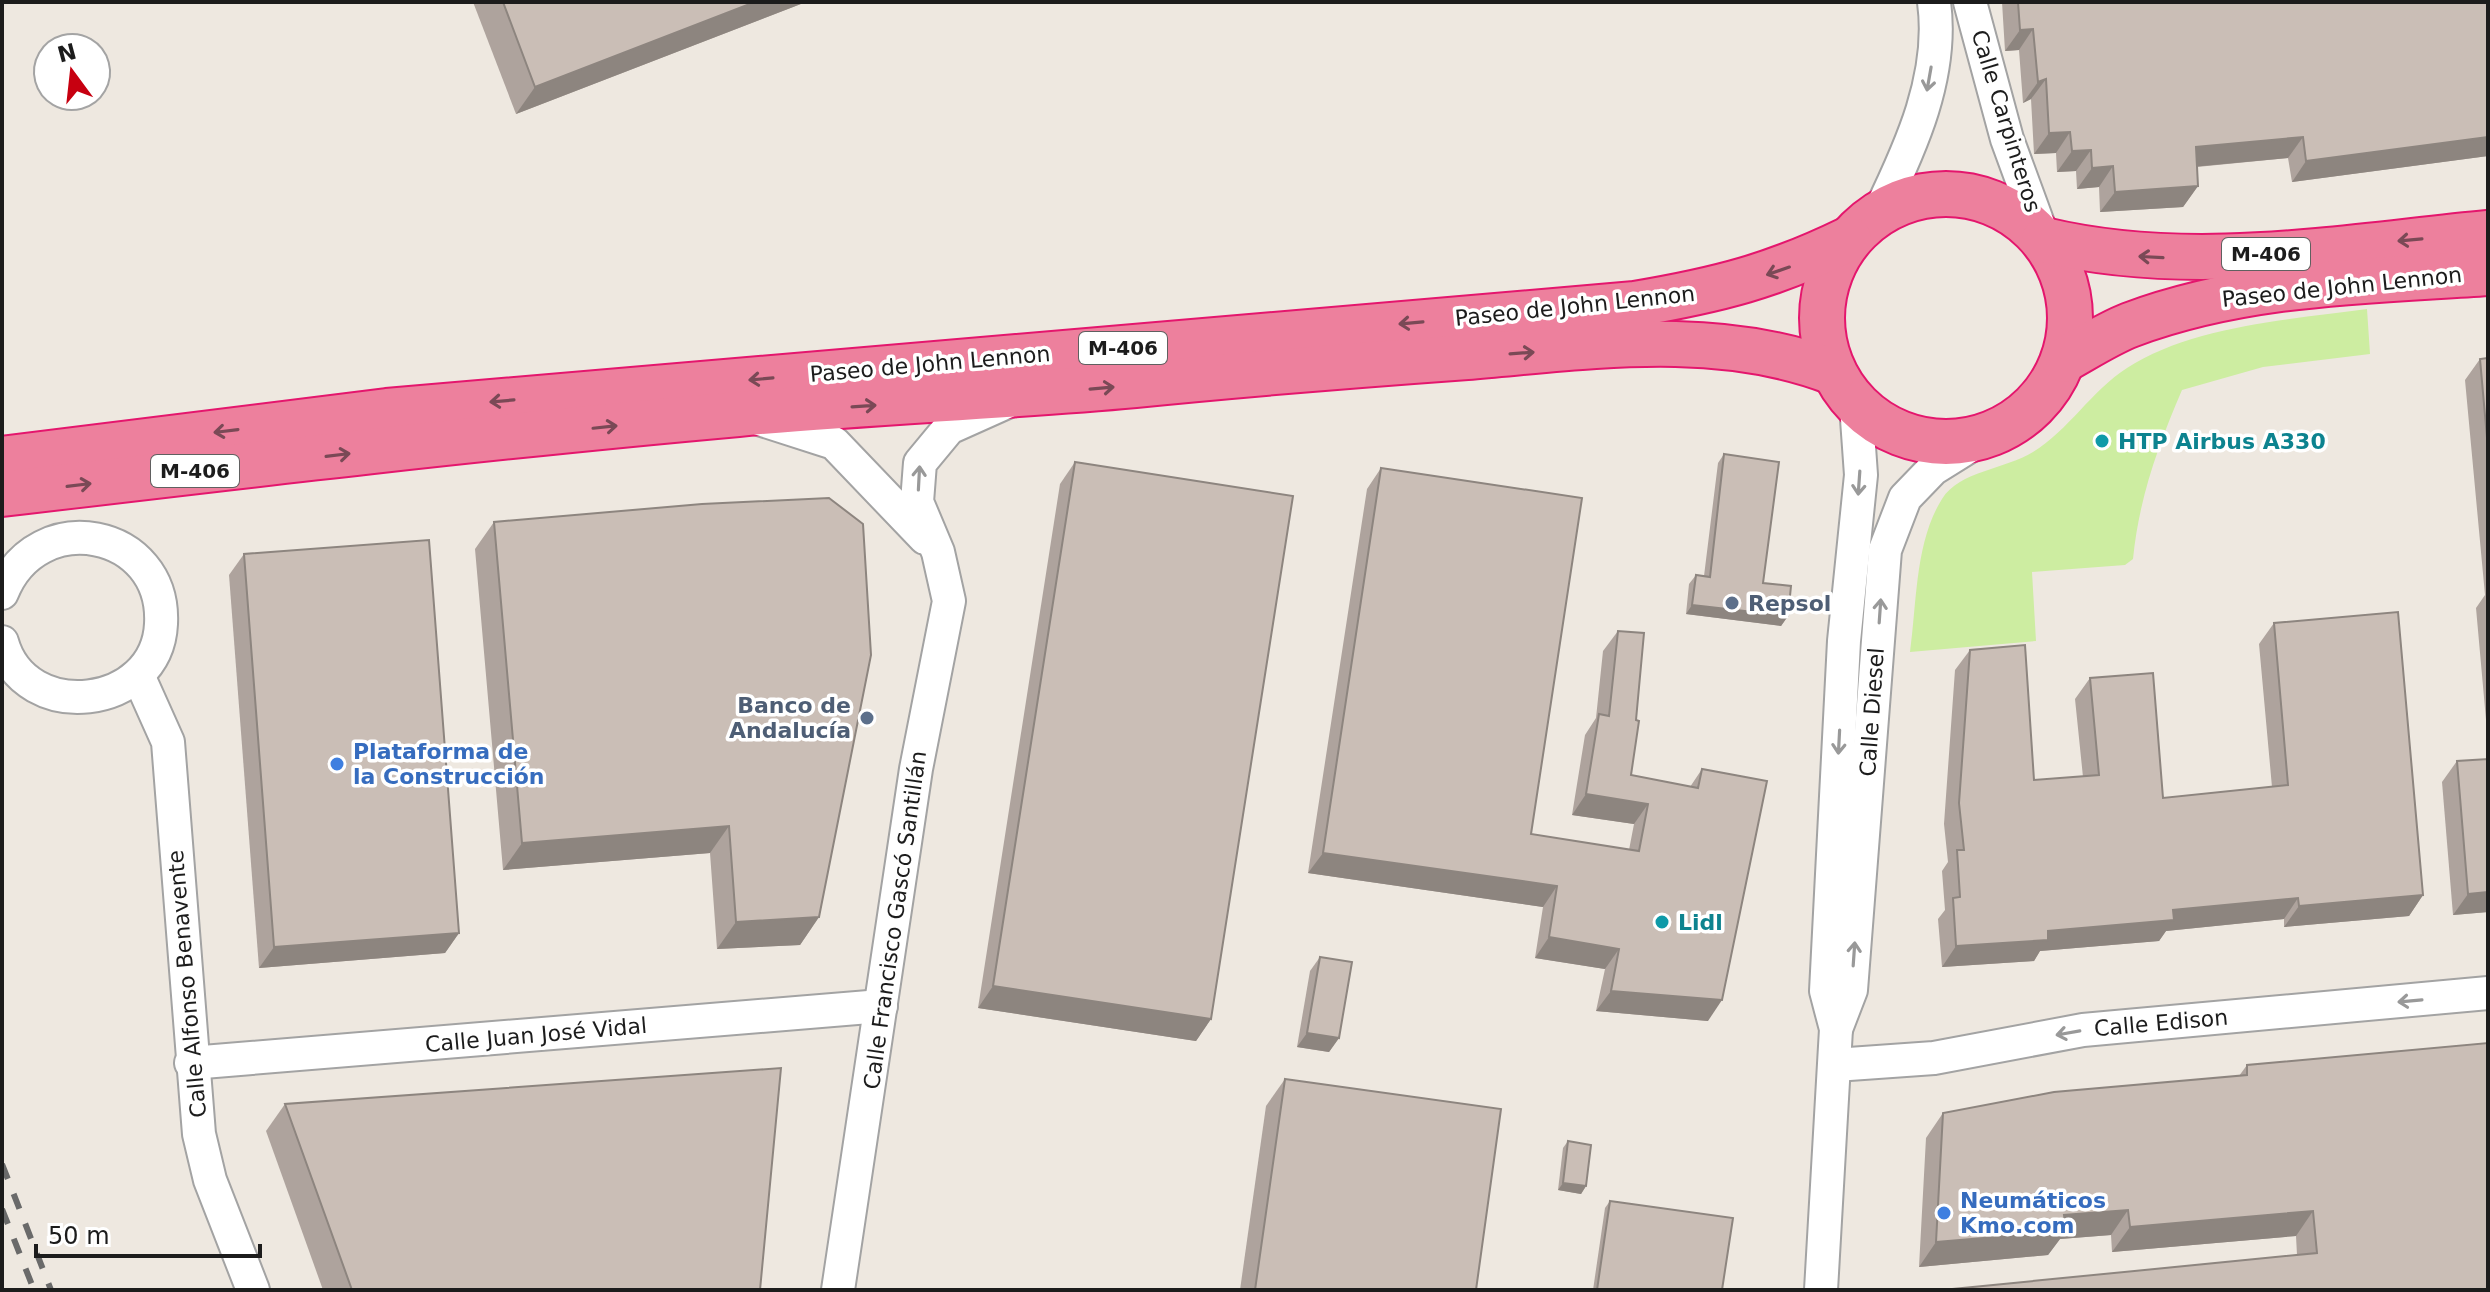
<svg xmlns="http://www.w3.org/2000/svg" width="2490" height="1292" viewBox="0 0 2490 1292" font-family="'DejaVu Sans',sans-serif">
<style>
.grass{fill:#cdeda1}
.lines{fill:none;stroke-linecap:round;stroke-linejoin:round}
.minor-casing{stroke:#a3a3a3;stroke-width:36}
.highway-casing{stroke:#e4166d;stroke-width:48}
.minor{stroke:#fff;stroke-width:32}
.highway{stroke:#ed809d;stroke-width:44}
.rail{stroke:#6a6a6a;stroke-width:6;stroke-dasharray:16 16;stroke-linecap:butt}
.wall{fill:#aea39d}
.shaded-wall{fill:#8d857f}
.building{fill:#cabeb6;stroke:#8d857f;stroke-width:2}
.oneway{stroke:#999}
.oneway2{stroke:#7a4956}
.culture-dot{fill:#0f9aa8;stroke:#fff;stroke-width:3}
.service-dot{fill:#5c6f8a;stroke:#fff;stroke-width:3}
.shop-dot{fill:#3f7fe0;stroke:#fff;stroke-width:3}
.labels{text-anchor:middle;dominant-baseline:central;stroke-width:7;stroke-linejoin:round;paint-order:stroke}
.shield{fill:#fff;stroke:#606060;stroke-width:2}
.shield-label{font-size:20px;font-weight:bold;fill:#1c1c1c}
.street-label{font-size:22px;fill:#1c1c1c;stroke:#fff}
.culture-label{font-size:22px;font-weight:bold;fill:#0d838f;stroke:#fff;text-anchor:start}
.service-label{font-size:22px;font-weight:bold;fill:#4e5e75;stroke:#fff;text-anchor:start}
.shop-label{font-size:22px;font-weight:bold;fill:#366cbe;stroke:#fff;text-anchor:start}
</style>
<rect width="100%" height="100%" fill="#eee8e0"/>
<path class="grass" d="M2367,309L2370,354L2263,367L2182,390C2158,446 2139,498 2133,559L2125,565L2032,572L2036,641L1910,652C1917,602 1915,542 1942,499C1959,471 2006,469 2033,452C2069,430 2091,391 2127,368C2191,326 2293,319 2367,309Z"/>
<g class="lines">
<defs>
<g id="minor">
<polyline points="1970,2 2007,139 2044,240"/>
<path d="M1880,211C1911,147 1944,75 1934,2"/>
<polyline points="756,418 834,443 925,538"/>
<path d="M2,593C37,504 166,529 161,624C157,710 25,725 2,642"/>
<polyline points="138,675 168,742 199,1134 210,1180 253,1290"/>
<polyline points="1836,1029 1851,990 1885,550 1905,498 1933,469 1986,436"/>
<polyline points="191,1063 881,1006"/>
<polyline points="1835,1065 1934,1058 2083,1030 2488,993"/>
<polyline points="838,1290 916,769 949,601 938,552 917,502 920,463 949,428 1007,402"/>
<polyline points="1821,1290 1836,1029 1826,991 1844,641 1861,475 1856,405"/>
</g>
<g id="highway">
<circle cx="1946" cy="318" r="124"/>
<path d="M2044,240C2190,275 2341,247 2488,233"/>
<path d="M2064,360C2086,348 2107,334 2130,325C2244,282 2368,281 2488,273"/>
<path d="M2,459L387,411L1635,304C1718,290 1773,276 1849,239"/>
<path d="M2,494C247,465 492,436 738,414C870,402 1003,397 1135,385C1245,374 1356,365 1467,357C1589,347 1716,327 1833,372"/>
</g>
</defs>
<use href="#minor" class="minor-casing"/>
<use href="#highway" class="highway-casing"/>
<use href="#minor" class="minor"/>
<use href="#highway" class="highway"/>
<g class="rail">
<polyline points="2,1164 51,1290"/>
<polyline points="2,1209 34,1290"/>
</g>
</g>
<g class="wall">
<polygon points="473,2 806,2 516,114"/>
<polygon points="2002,2 2488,2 2488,156 2292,182 2288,158 2197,167 2198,186 2183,207 2100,212 2099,187 2077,189 2076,171 2057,172 2056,153 2034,154 2031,99 2023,103 2019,50 2005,51"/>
<polygon points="2488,358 2488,731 2487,731 2476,608 2485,595 2465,380 2480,359"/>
<polygon points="1724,454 1763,583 1788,616 1781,626 1686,614 1689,584 1696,575 1704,576 1718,463"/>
<polygon points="1075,462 1211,1019 1196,1041 978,1008 1060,484"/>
<polygon points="1381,468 1531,834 1629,850 1634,824 1572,815 1585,735 1596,718 1603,651 1618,631 1631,775 1690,787 1702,769 1708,1021 1596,1011 1605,969 1535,958 1543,907 1308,873 1367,489"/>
<polygon points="494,522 819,917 800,945 717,949 710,853 503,870 475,549"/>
<polygon points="244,554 459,933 445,953 259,968 229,575"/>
<polygon points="2274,623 2423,895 2409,916 2284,927 2284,919 2166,931 2159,941 2040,951 2034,961 1942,967 1938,919 1945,910 1942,871 1948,862 1944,824 1955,670 1970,650 2034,780 2083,777 2075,699 2090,678 2163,798 2272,787 2259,644"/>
<polygon points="2488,759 2488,912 2453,915 2442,782 2457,761"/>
<polygon points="1320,957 1339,1038 1329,1052 1297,1047 1310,971"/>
<polygon points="2247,1065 2488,1290 2297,1255 2296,1236 2112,1252 2111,1235 2060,1239 2048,1255 1919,1267 1926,1138 1943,1113 2239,1076"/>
<polygon points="1285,1079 1476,1290 1240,1290 1266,1106"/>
<polygon points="285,1104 760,1290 323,1290 266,1131"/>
<polygon points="1568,1141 1586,1186 1581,1194 1558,1190 1563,1148"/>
<polygon points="1610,1201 1722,1290 1593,1290 1605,1208"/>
</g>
<g class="shaded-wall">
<polygon points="755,2 806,2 516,114 535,87"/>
<polygon points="2033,29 2019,50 2005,51 2020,30"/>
<polygon points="2046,79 2031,99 2023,103 2038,82"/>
<polygon points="2070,132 2056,153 2034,154 2049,133"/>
<polygon points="2303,137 2288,158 2181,168 2196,147"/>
<polygon points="2488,137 2488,156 2292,182 2306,161"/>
<polygon points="2091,150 2076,171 2057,172 2072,151"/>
<polygon points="2113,166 2099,187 2077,189 2092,168"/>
<polygon points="2198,186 2183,207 2100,212 2115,192"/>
<polygon points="1692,605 1788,616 1781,626 1686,614"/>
<polygon points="1586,794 1648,804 1634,824 1572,815"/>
<polygon points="729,826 710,853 503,870 522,843"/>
<polygon points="1323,853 1557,886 1543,907 1308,873"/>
<polygon points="2488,892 2488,912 2453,915 2468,894"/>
<polygon points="2423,895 2409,916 2284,927 2299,906"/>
<polygon points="2298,898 2284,919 2166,931 2159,941 2040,951 2034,961 1942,967 1956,946 2173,910"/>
<polygon points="819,917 800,945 717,949 736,922"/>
<polygon points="459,933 445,953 259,968 274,947"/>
<polygon points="1549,937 1619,949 1605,969 1535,958"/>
<polygon points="993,986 1211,1019 1196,1041 978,1008"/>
<polygon points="1611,991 1722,1000 1708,1021 1596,1011"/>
<polygon points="1307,1033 1339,1038 1329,1052 1297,1047"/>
<polygon points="1563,1183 1586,1186 1581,1194 1558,1190"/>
<polygon points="2128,1210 2111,1235 2060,1239 2048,1255 1919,1267 1936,1242 2064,1215"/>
<polygon points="2313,1211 2296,1236 2112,1252 2130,1227"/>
</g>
<g class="building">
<polygon points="503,2 755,2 535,87"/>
<polygon points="2018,2 2488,2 2488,137 2306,161 2303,137 2196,147 2198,186 2115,192 2113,166 2092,168 2091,150 2072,151 2070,132 2049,133 2046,79 2038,82 2033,29 2020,30"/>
<polygon points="2488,358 2488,449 2480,359"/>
<polygon points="1724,454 1779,462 1763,583 1791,586 1788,616 1692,605 1696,575 1710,577"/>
<polygon points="1075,462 1293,496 1211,1019 993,986"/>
<polygon points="1381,468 1582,498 1531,834 1639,851 1648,804 1586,794 1599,714 1609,716 1618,631 1644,633 1636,720 1639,721 1631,775 1698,788 1702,769 1767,781 1722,1000 1611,991 1619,949 1549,937 1557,886 1323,853"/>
<polygon points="829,498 863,524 871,655 819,917 736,922 729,826 522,843 494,522 702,504"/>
<polygon points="429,540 459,933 274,947 244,554"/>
<polygon points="2398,612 2423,895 2299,906 2298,898 2173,910 2174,920 2048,931 2048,940 1956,946 1953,898 1960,897 1957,850 1964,850 1959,803 1970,650 2025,645 2034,780 2099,775 2090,678 2153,673 2163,798 2288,785 2274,623"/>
<polygon points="2488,759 2488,892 2468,894 2457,761"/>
<polygon points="1320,957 1352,962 1339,1038 1307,1033"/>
<polygon points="2488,1043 2488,1290 1942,1290 2317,1253 2313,1211 2130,1227 2128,1210 2064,1215 2066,1231 1936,1242 1943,1113 2054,1092 2247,1075 2247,1065"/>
<polygon points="781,1068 760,1290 352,1290 285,1104"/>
<polygon points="1285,1079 1501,1109 1476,1290 1255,1290"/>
<polygon points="1568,1141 1591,1145 1586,1186 1563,1183"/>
<polygon points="1610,1201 1733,1218 1722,1290 1597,1290"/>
</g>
<defs><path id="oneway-shaft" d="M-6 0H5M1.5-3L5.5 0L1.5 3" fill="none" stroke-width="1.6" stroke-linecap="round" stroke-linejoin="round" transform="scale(2)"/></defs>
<g class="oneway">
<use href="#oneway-shaft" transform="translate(1929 79) rotate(100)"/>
<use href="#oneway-shaft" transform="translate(919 478) rotate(-87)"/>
<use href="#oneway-shaft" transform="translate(1859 483) rotate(94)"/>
<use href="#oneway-shaft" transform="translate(1880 611) rotate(-86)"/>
<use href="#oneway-shaft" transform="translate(1839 742) rotate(93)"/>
<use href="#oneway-shaft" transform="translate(1854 954) rotate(-86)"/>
<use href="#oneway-shaft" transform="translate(2410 1001) rotate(175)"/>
<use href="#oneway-shaft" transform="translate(2068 1033) rotate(170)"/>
</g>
<g class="oneway2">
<use href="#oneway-shaft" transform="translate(2410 240) rotate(175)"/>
<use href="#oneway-shaft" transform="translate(2151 257) rotate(-177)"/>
<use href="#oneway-shaft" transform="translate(1778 271) rotate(161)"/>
<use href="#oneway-shaft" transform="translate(1411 323) rotate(175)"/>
<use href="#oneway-shaft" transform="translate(1522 353) rotate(-4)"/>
<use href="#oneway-shaft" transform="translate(761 379) rotate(175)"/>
<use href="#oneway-shaft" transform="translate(1102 388) rotate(-5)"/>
<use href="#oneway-shaft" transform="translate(502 401) rotate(175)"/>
<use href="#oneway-shaft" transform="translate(864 406) rotate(-4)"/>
<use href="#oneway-shaft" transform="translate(605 427) rotate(-6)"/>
<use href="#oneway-shaft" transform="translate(226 431) rotate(173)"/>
<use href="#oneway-shaft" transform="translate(338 455) rotate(-7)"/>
<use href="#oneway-shaft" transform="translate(79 485) rotate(-7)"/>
</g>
<g class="culture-dot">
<circle cx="2102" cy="441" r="8"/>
<circle cx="1662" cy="922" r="8"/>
</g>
<g class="service-dot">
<circle cx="1732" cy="603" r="8"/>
<circle cx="867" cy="718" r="8"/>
</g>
<g class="shop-dot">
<circle cx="337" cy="764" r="8"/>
<circle cx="1944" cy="1213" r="8"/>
</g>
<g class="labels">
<g class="shield">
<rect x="2222" y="238" width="88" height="32" rx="6"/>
<rect x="1079" y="332" width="88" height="32" rx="6"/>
<rect x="151" y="455" width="88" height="32" rx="6"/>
</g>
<g class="shield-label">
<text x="2266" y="254">M-406</text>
<text x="1123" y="348">M-406</text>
<text x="195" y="471">M-406</text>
</g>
<g class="street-label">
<text transform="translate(2006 121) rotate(73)">Calle Carpinteros</text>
<text transform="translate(2342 287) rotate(-6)">Paseo de John Lennon</text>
<text transform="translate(1575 306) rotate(-6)">Paseo de John Lennon</text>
<text transform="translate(930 364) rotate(-5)">Paseo de John Lennon</text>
<text transform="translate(1872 712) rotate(-86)">Calle Diesel</text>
<text transform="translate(895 920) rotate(-82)">Calle Francisco Gascó Santillán</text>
<text transform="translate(187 984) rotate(-95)">Calle Alfonso Benavente</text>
<text transform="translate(2161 1023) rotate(-5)">Calle Edison</text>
<text transform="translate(536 1035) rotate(-5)">Calle Juan José Vidal</text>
</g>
<g class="culture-label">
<text x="2118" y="441">HTP Airbus A330</text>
<text x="1678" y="922">Lidl</text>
</g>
<g class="service-label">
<text x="1748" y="603">Repsol</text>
<text x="851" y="705" text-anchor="end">Banco de<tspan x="851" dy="25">Andalucía</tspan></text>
</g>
<g class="shop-label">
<text x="353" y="751">Plataforma de<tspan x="353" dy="25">la Construcción</tspan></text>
<text x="1960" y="1200">Neumáticos<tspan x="1960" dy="25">Kmo.com</tspan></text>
</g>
</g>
<rect width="2490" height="1292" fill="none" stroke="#1c1c1c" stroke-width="8"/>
<g transform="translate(72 72) rotate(345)"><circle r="38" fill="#ffffff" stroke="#a4a4a4" stroke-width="2"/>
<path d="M0-6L14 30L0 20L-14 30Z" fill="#c70010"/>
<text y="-12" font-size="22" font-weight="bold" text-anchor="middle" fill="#1c1c1c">N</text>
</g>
<path d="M36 1244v12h224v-12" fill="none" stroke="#1c1c1c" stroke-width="4"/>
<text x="48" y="1244" font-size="24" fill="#1c1c1c" stroke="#ffffff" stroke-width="6" paint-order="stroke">50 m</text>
</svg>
